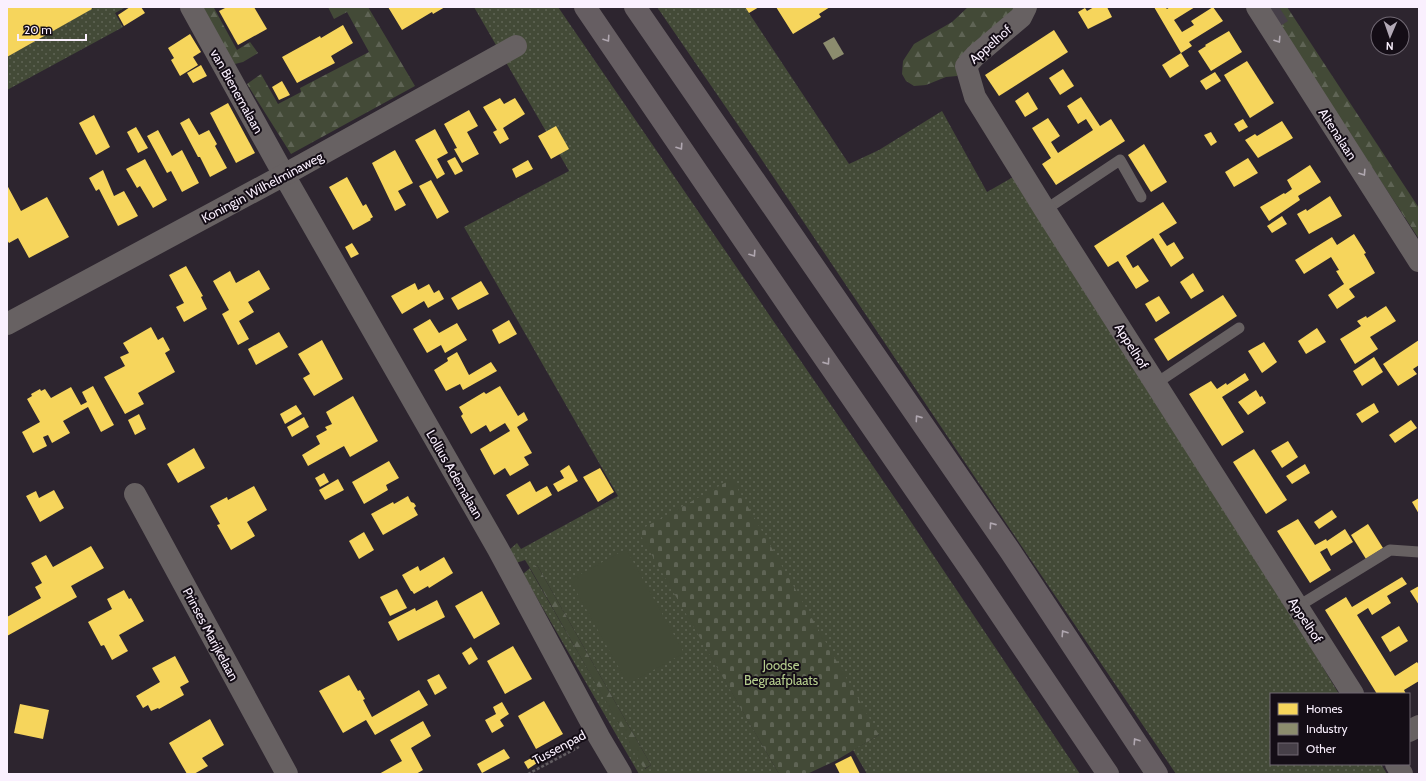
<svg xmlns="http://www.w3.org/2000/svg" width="1426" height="781" viewBox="0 0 1426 781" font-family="Cabin,sans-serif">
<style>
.grass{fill:url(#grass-dots);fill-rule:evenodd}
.forest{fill:url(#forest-firs)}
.cemetery{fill:url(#cemetery-stones)}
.pitch{fill:#434a37}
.homes{fill:#f6d55c}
.industry{fill:#8c8c6e}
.building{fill:#463f48}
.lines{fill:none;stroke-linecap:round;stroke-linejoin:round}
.path{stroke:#635e62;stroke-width:2.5;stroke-dasharray:3 2;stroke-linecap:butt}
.service{stroke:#676162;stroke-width:11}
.minor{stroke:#676162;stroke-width:22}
.motorway{stroke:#665e62;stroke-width:22}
.oneway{stroke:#b0a7b0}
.oneway2{stroke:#b0a8b0}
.labels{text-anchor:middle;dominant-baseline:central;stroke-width:4;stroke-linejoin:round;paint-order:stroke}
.street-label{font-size:13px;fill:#faf0fe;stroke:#140d16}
.park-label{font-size:13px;fill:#b5cd8d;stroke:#140d16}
</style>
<defs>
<pattern id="grass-dots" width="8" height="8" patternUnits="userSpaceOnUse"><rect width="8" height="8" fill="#434a37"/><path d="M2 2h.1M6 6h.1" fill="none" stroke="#5f6455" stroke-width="1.8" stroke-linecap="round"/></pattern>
<pattern id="forest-firs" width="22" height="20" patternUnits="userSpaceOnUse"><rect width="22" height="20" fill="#434a37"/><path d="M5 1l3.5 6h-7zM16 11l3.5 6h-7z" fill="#5f6455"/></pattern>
<pattern id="cemetery-stones" width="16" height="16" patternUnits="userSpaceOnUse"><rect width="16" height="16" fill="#434a37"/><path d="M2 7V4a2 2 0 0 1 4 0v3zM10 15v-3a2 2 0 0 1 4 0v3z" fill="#5f6455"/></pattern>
</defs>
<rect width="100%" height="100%" fill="#2d252f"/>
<g class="grass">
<polygon points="95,7 126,7 115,13 123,27 7,90 7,57"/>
<path d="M474,7H558L901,507L1080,774H867L853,750L879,735L639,531L779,774H639L523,574L530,568L525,560L516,563L509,550L517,543L521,549L618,496L464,227L569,171ZM537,565L651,765L645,769L530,569Z"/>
<polygon points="657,7 745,7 849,164 879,150 942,111 987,192 1015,176 1277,591 1339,694 1271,694 1271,764 1381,764 1387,774 1176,774 970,470 760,157"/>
</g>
<g class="forest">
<polygon points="199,7 215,7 214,8 237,50 250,42 258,53 243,62 235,64"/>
<polygon points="328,7 368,7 415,86 291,154 247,84 261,74 278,104 301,92 300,88 369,52 347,12 334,19"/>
<polygon points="968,7 1017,7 966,57 957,76 946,77 926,85 914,86 906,81 902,74 903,61 914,44 952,22"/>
<polygon points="1266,7 1287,7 1419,208 1419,239"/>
<polygon points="537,565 651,765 644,769 530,568"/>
</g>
<polygon class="cemetery" points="732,479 879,735 835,761 807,774 779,774 638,531"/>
<polygon class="pitch" points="626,549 684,653 628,684 570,580"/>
<g class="homes">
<polygon points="7,7 91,7 92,9 7,57"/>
<polygon points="130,7 141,7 145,13 124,26 118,15"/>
<polygon points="227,7 254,7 267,29 238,45 219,11"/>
<polygon points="388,7 445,7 433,14 432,12 402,30"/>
<polygon points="745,7 759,7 749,13"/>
<polygon points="776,7 830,7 819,14 821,17 793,34"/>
<polygon points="1094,7 1107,7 1112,17 1088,29 1078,12 1085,8 1087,11"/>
<polygon points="1154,7 1165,7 1167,9 1170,7 1195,7 1174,20 1182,32 1194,25 1191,21 1213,7 1223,21 1189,42 1192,46 1181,53"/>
<polygon points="343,25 353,43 331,56 335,63 297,83 282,57 320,36 321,38"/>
<polygon points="1054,30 1068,52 999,96 985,75"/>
<polygon points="1229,31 1242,52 1211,71 1198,51 1206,46 1205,45"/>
<polygon points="190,34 201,52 193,57 198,65 180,76 171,60 174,58 168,48"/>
<polygon points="1181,53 1189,66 1170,78 1162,65"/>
<polygon points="1247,61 1274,103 1250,118 1224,75"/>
<polygon points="201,65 207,76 193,83 187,73"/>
<polygon points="1063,69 1074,86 1060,95 1049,78"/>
<polygon points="1215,72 1221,81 1206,90 1200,81"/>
<polygon points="282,81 290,95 279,100 272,87"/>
<polygon points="1028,92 1038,109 1025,117 1015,101"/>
<polygon points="1081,97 1100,126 1111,119 1125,141 1056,185 1042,164 1051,158 1032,128 1048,118 1060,136 1051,142 1058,153 1093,130 1086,119 1078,124 1067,106"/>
<polygon points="500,98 504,104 515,98 525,114 503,128 509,139 500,144 493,132 497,130 483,107"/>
<polygon points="228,103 255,153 236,163 210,113"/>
<polygon points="469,110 478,126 467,132 479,154 462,163 454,149 457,148 444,124"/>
<polygon points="94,115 110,147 96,155 79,123"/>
<polygon points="189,118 199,135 209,130 217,144 215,146 227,168 210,177 200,157 198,157 180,123"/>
<polygon points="1243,119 1248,127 1239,132 1234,124"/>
<polygon points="1282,121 1293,138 1258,158 1245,140 1255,134 1257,136"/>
<polygon points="556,126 569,149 551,159 538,136"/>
<polygon points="136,127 148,148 138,153 127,132"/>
<polygon points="435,129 448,153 437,159 445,174 437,179 415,140"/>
<polygon points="158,130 172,156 182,150 199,183 182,192 171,171 167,173 147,136"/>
<polygon points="1211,132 1217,142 1211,146 1204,135"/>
<polygon points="1144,144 1167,182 1151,192 1128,155"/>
<polygon points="395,150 413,183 398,191 406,205 395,211 372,163"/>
<polygon points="455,157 463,171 455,175 447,161"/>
<polygon points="1248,158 1258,173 1234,187 1225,172"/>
<polygon points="145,159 167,200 153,208 140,186 137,188 126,169"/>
<polygon points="528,160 533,169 516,178 512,169"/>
<polygon points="1310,165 1321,182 1298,196 1300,200 1269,221 1260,207 1284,193 1285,194 1292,189 1287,180"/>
<polygon points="103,170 114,196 124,191 138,216 118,226 99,189 96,191 89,178"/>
<polygon points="347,177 363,206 366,204 373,217 370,219 371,220 353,230 329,187"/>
<polygon points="431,180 449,212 437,219 419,186"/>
<polygon points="7,185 21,211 47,197 69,237 29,258 18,238 9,243 7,240"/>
<polygon points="1330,196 1342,216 1309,234 1297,214 1306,209 1307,211"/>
<polygon points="1163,202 1177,223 1159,234 1167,246 1174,242 1184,258 1171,267 1153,238 1126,256 1133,268 1138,265 1149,281 1136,289 1118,261 1108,267 1094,246"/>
<polygon points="1282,216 1287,224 1272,233 1267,226"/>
<polygon points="1354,234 1366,253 1364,254 1375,273 1349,289 1355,297 1337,309 1328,295 1344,284 1336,271 1339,270 1331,257 1304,274 1295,260 1332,237 1337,245"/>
<polygon points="352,243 359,254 351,258 345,247"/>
<polygon points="186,266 203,296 201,297 207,309 184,322 176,307 184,303 169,275"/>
<polygon points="259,270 270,289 248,302 254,312 239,321 249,339 238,345 222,314 229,310 213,281 230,271 236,283"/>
<polygon points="1193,273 1204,291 1191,299 1180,282"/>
<polygon points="481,281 489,294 458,310 451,298"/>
<polygon points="415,283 418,290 429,284 434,293 439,290 444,299 428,308 424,301 402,314 391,296"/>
<polygon points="1223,295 1237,316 1168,361 1154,339"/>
<polygon points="1159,296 1170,313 1156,322 1145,304"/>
<polygon points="1386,306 1396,321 1370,337 1378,349 1355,364 1340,339 1361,326 1357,321 1366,316 1367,318"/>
<polygon points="430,319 439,333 457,323 467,340 445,353 441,345 427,353 413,329"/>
<polygon points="509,320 517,334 499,344 492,330"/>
<polygon points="151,327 158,340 163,337 170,350 165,353 175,372 138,393 144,404 125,414 104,377 125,366 120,357 129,353 123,343"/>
<polygon points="1317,328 1326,342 1306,354 1298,341"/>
<polygon points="279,332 288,347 256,365 248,349"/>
<polygon points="322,340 343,379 314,396 303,378 310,374 298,354"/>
<polygon points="1419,340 1419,365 1413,369 1417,374 1398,386 1383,364"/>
<polygon points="1264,342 1277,362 1262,373 1248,351"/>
<polygon points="457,352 469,375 491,362 497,371 463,390 460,384 446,391 434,370 448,361 447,358"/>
<polygon points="1374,357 1383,372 1362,386 1353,371"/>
<polygon points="1245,373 1249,380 1222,397 1244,432 1222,446 1189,394 1211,381 1217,389 1226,383 1227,385"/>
<polygon points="93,386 114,425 101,432 88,407 63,421 70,433 52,443 48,435 43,437 47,446 33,453 22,432 40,422 27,399 32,396 31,394 40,389 41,391 45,389 51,398 71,387 81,405 87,402 82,392"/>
<polygon points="500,386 518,416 524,412 528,420 517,427 532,453 524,457 529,465 510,476 505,468 494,475 480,449 510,431 505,423 490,432 486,425 471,434 461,416 463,414 459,407 484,392 486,394"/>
<polygon points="1256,390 1260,397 1262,396 1266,403 1248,415 1238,402"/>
<polygon points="353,396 378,441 350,457 344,446 308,466 302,455 320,444 316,436 327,430 325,427 332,424 326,412"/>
<polygon points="1374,403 1379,412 1362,423 1356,414"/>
<polygon points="296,405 302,414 285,424 280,414"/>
<polygon points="139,414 146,429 135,435 128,420"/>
<polygon points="304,417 309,427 292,437 287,427"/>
<polygon points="1411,420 1417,428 1395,443 1389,435"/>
<polygon points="1288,441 1298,457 1282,468 1271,451"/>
<polygon points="194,448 205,468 178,483 167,464"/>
<polygon points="1254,449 1287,500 1266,514 1233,462"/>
<polygon points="389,461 399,478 386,485 388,490 364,504 352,482"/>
<polygon points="1305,464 1310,473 1292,484 1286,476"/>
<polygon points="569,465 578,481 558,492 553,484 564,478 560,471"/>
<polygon points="600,468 614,492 598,502 583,477"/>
<polygon points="324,473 329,482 320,487 315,478"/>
<polygon points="338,479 344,490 325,500 319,490"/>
<polygon points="530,481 536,492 547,486 552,495 518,515 506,495"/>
<polygon points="254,486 267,510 247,522 255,536 231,550 217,525 220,524 210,506 227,497 228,500"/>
<polygon points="54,490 64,508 40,522 26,496 36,491 39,498"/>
<polygon points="408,496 411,502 414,503 416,506 414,508 418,515 383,535 371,514 393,502 394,504"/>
<polygon points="1419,498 1419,514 1412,502"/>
<polygon points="1332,510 1337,517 1319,529 1314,522"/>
<polygon points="1298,519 1315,545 1326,539 1327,541 1345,529 1353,542 1331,556 1327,548 1320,552 1331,570 1310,583 1277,531"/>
<polygon points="1368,524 1383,548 1366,559 1351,535"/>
<polygon points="364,532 374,550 359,559 349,541"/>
<polygon points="91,546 104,568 71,586 77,597 7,636 7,617 41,598 35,587 42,583 31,563 46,555 53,567"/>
<polygon points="444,557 453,573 429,588 428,586 414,594 412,591 411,591 402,575 418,566 420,571"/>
<polygon points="1402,577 1407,584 1387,596 1391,603 1372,615 1368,608 1357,615 1395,676 1417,662 1419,665 1419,681 1404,690 1406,694 1377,694 1325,610 1346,597 1352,607"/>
<polygon points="1419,586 1419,605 1410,591"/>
<polygon points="397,589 407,608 390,616 380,597"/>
<polygon points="124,590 129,599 131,598 144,621 119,635 128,651 112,660 104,645 101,646 88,622 112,609 107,599"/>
<polygon points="482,591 500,624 474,639 455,606"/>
<polygon points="437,600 445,617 398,641 388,622 415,608 416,611"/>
<polygon points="1399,626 1408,641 1390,652 1381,637"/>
<polygon points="513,646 532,679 505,694 487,661"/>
<polygon points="471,647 478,659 469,665 462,653"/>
<polygon points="175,656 189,682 180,687 184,695 159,709 158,708 151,711 148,705 143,708 136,696 160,682 152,668"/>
<polygon points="439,674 447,688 435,695 427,680"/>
<polygon points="349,675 358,691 360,690 365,699 363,700 372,717 419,690 428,705 375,735 366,720 343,733 319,691"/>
<polygon points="544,701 563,734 536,749 518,716"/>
<polygon points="502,702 509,714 500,720 504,726 492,733 485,720 496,714 493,707"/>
<polygon points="20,704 49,710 43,739 14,733"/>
<polygon points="210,719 224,745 202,758 208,766 194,774 187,774 169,743"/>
<polygon points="423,721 431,736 411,748 423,770 416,774 379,774 402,761 390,740"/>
<polygon points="504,749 510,758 482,773 477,764"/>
<polygon points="851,756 860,774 840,774 835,764"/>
<polygon points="533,757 537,763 528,769 524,762"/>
</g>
<polygon class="industry" points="834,37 844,54 833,60 823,43"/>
<polygon class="building" points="1273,7 1279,7 1288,21 1279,27 1268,10"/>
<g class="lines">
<polyline class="path" points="528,774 579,747"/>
<g class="service">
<polyline points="1045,210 1120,160 1141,197"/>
<polyline points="1155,384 1239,328"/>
<polyline points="1297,607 1390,550 1419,552"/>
</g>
<g class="minor">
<polyline points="191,7 284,175 498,549 599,737 621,774"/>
<polyline points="1026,7 1021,17 975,56 966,66 975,97 1045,210 1353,694"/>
<polyline points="1257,7 1419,261"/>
<polyline points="7,324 284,175 516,46"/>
<polyline points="135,494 287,774"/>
<polyline points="1409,731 1419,726"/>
<polyline points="1396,764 1402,774"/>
</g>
<g class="motorway">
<polyline points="585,7 801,324 972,572 1108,774"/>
<polyline points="635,7 1010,551 1157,774"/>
</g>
</g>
<defs><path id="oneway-chevron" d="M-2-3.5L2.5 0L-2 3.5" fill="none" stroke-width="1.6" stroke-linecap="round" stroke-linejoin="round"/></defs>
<g class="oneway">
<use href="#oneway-chevron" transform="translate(607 39) rotate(56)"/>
<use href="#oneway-chevron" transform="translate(680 147) rotate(56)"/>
<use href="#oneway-chevron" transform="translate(753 254) rotate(56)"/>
<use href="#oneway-chevron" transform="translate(827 362) rotate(55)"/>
<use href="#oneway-chevron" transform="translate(918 418) rotate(-125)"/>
<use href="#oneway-chevron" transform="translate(992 525) rotate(-125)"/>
<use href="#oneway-chevron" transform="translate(1064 633) rotate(-123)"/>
<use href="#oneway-chevron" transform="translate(1136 741) rotate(-123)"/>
</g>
<g class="oneway2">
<use href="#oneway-chevron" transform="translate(1278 40) rotate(57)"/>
<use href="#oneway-chevron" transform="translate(1363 173) rotate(57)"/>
</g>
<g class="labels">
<g class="street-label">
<text transform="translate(990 44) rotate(-41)">Appelhof</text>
<text transform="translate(237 91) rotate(61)">van Bienemalaan</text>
<text transform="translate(1338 134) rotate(57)">Altenalaan</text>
<text transform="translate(262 187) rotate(-28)">Koningin Wilhelminaweg</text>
<text transform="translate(1132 346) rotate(58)">Appelhof</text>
<text transform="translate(455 474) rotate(60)">Lollius Ademalaan</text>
<text transform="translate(1306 620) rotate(57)">Appelhof</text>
<text transform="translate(211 634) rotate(62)">Prinses Marijkelaan</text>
<text transform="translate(559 747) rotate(-28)">Tussenpad</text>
</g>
<g class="park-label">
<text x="781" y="665">Joodse<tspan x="781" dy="15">Begraafplaats</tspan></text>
</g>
</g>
<rect width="1426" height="781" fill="none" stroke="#faf0fe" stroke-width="16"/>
<rect x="1270" y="693" width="140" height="72" fill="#140d16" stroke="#706873"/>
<rect x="1278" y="703" width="20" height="12" fill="#f6d55c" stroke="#706873"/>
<text x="1306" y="713" font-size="12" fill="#faf0fe">Homes</text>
<rect x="1278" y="723" width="20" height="12" fill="#8c8c6e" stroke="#706873"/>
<text x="1306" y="733" font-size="12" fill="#faf0fe">Industry</text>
<rect x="1278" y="743" width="20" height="12" fill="#463f48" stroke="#706873"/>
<text x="1306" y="753" font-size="12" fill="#faf0fe">Other</text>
<g transform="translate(1390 36) rotate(182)"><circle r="19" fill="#140d16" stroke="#706873"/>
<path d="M0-3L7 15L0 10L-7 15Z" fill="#b2a9b6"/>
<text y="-6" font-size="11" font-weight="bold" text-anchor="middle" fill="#faf0fe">N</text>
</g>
<path d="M18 34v6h68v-6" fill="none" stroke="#faf0fe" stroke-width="2"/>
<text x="24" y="34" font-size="12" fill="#faf0fe" stroke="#140d16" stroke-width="3" paint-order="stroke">20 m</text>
</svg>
